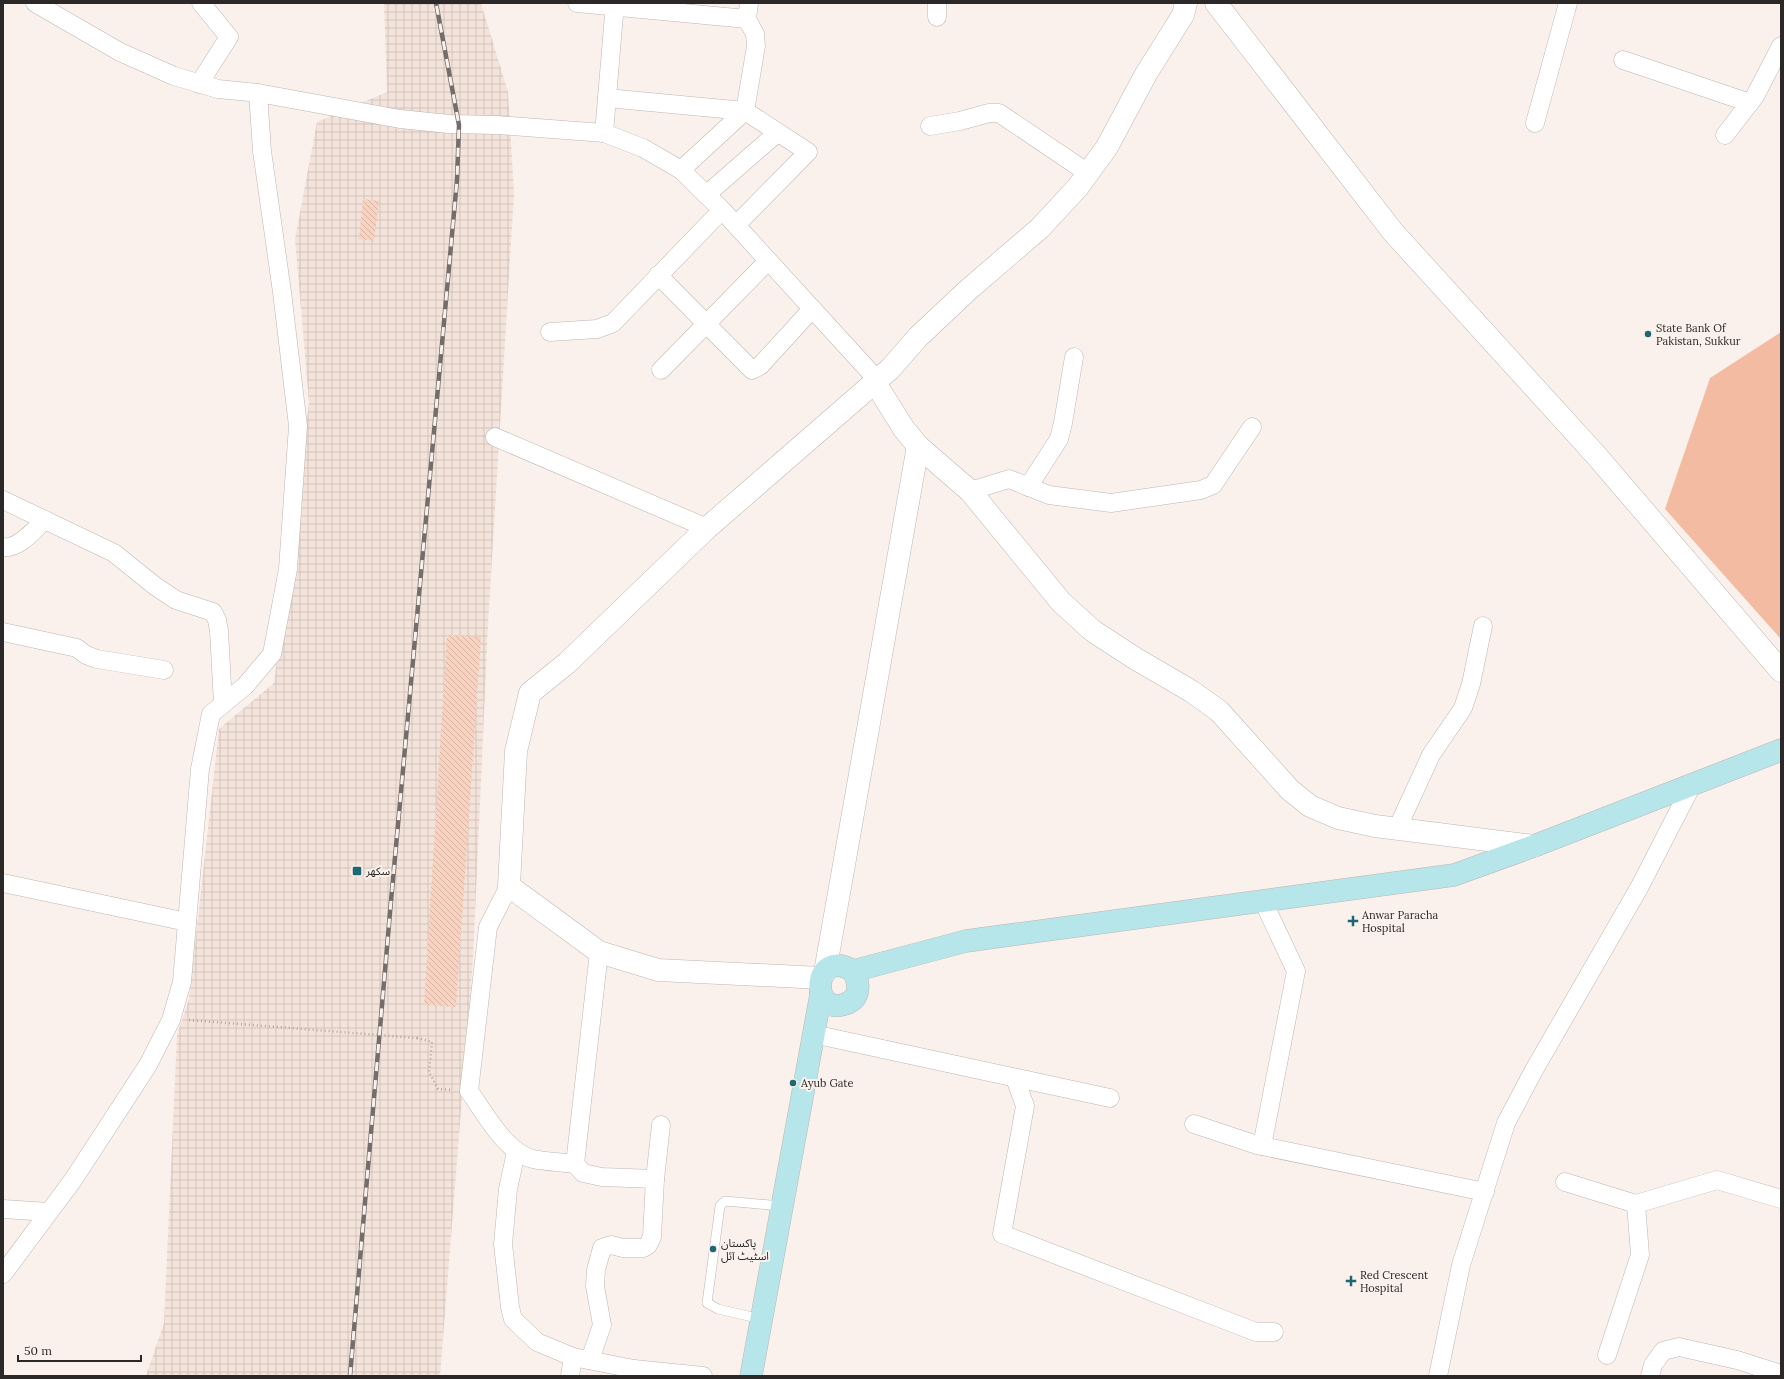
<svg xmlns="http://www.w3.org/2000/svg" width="1784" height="1379" viewBox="0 0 1784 1379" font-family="Lora,'Noto Sans Arabic',serif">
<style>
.industrial{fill:url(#industrial-grid)}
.green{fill:#f3bca2}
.building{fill:url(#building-back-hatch)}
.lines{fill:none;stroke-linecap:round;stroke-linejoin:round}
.service-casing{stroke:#beb6b2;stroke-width:10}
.minor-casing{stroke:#beb6b2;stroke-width:19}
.tertiary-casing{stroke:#beb6b2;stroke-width:23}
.secondary-casing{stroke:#beb6b2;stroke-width:23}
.path{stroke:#aea7a4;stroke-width:2.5;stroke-dasharray:1 3;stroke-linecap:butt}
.service{stroke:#fff;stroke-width:9}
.minor{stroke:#fff;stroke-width:18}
.tertiary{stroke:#fff;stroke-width:22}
.secondary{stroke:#b6e5ea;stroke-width:22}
.rail-casing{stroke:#736d6b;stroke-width:4.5}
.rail{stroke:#faf1ed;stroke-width:3;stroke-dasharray:9;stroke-linecap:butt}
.path-bridge{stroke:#aea7a4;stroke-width:2.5;stroke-dasharray:1 3;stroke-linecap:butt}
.poi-dot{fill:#1d6872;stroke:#faf1ed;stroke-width:1.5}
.labels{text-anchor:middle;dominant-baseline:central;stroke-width:4;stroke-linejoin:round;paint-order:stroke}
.poi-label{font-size:11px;fill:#2c2827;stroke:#faf1ed;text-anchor:start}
</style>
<defs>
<pattern id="industrial-grid" width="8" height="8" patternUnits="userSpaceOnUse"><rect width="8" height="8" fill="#f4e3db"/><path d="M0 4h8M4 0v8" fill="none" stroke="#d1c3bc"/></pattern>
<pattern id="building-back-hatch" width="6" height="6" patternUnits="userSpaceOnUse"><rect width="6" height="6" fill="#fad2c0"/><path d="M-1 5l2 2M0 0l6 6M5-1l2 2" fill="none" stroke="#d6b4a5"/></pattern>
</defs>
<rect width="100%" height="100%" fill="#faf1ed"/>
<polygon class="industrial" points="384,3 481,3 508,92 514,193 488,625 473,959 440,1376 146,1376 164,1323 177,1035 189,999 219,729 274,683 309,403 295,239 317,122 387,92"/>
<polygon class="green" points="1781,332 1781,639 1665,509 1710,378"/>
<g class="building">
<polygon points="363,199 379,201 374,241 359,239"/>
<polygon points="447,635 481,637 456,1007 424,1005"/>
</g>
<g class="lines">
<defs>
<polyline id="service" points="761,1319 718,1309 707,1303 720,1206 725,1201 782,1206"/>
<g id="minor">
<polyline points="35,3 120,52 174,76 218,89 258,93 400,119 449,124 497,125 604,133 643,148 681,170 722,210 871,373 874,381"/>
<polyline points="577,3 747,19"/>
<polyline points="937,17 937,3"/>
<polyline points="1623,60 1750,103"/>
<polyline points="199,84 229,37 201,3"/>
<polyline points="607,98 745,111 808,152 736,225"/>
<polyline points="1535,123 1568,3"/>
<polyline points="930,126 960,121 989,113 999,113 1088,173"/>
<polyline points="604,133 615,3"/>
<polyline points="1725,135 1755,96 1781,46"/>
<polyline points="681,170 745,111 756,46 755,34 747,19 749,3"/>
<polyline points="706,195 777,133"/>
<polyline points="658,275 752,370 760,366 812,309"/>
<polyline points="550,332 597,329 613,323 722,210"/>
<polyline points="661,370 768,261"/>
<polyline points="495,437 707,528"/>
<polyline points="1028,487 1059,439 1063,423 1074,357"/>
<polyline points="970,491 1009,479 1049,495 1111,503 1201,490 1213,485 1252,427"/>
<polyline points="3,500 114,553 155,586 176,600 213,612 217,620 219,631 223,704"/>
<path d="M3,547C18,550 35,529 45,520"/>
<polyline points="3,632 77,648 86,655 97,659 164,670"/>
<polyline points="1397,829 1431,755 1463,708 1471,684 1483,626"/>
<polyline points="3,883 187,922"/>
<path d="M509,886L488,927L469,1091C484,1112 506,1153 533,1159C546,1162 562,1162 575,1164L583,1173L602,1177L655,1179"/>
<polyline points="813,1034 1110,1098"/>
<polyline points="1015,1078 1025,1106 1002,1234 1256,1332 1274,1332"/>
<polyline points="1194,1124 1257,1145 1485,1192"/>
<polyline points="1262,1146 1296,971 1263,901"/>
<polyline points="516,1152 508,1189 503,1244 510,1307 513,1319 537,1342 573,1357 634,1369 703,1376"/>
<polyline points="575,1164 599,952"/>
<polyline points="1565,1182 1636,1204 1717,1180 1781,1199"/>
<polyline points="3,1209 49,1212"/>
<polyline points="3,1274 73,1180 148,1065 171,1020 182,982 200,769 211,714 245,686 272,654 288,569 298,426 282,292 262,151 258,93"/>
<polyline points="1607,1355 1640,1255 1636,1204"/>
<polyline points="590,1360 602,1325 595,1286 596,1270 602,1248 611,1245 623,1248 643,1248 648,1245 652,1237 655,1179 661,1125"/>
<polyline points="570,1376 573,1357"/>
<polyline points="1438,1376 1461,1265 1506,1123 1534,1070 1639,888 1692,785"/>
<polyline points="1650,1376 1653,1365 1663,1351 1679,1347 1737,1360 1781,1374"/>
</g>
<g id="tertiary">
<polyline points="1216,3 1393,232 1595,454 1781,671"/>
<polyline points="874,381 904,429 918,446 970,491 1061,602 1093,631 1136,659 1191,691 1219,711 1290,790 1310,806 1338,818 1375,826 1534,846"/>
<polyline points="825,972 918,446"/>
<polyline points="821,978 658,970 599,952 509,886 516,751 530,693 567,663 707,528 890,369 918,337 968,290 1040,228 1078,187 1107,147 1146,74 1183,15 1186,3"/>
</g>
<g id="secondary">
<path d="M853,971C860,983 861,999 845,1004C809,1017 813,946 853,971L966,941L1454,875L1534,846L1781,750"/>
<polyline points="751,1376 821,994"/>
</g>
</defs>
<use href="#service" class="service-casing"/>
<use href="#minor" class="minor-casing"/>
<use href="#tertiary" class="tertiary-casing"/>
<use href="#secondary" class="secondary-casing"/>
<polyline class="path" points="417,1038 432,1042 429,1072 438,1089 453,1090"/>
<use href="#service" class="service"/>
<use href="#minor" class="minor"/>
<use href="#tertiary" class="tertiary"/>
<use href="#secondary" class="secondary"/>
<defs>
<polyline id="rail" points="350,1376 391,901 457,180 459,125 436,3"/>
</defs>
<use href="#rail" class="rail-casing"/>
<use href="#rail" class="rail"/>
<polyline class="path-bridge" points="189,1020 417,1038"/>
</g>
<g class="poi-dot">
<circle cx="1648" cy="334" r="4"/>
<rect x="352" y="866" width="10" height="10" rx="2"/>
<path d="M1351 915h4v4h4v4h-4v4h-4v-4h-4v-4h4z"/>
<circle cx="793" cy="1083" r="4"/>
<circle cx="713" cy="1249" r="4"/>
<path d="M1349 1275h4v4h4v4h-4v4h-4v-4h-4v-4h4z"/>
</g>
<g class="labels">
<g class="poi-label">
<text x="1656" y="328">State Bank Of<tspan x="1656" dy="13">Pakistan, Sukkur</tspan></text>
<text x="366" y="871">سكهر</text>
<text x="1362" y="915">Anwar Paracha<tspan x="1362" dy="13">Hospital</tspan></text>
<text x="801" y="1083">Ayub Gate</text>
<text x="721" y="1243">پاکستان<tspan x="721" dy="13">اسٹیٹ آئل</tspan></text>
<text x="1360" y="1275">Red Crescent<tspan x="1360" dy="13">Hospital</tspan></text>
</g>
</g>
<rect width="1784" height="1379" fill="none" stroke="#2c2827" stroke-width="8"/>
<path d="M18 1355v6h123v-6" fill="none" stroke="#2c2827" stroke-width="2"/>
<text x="24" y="1355" font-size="12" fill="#2c2827" stroke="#faf1ed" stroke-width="3" paint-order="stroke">50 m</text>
</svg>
